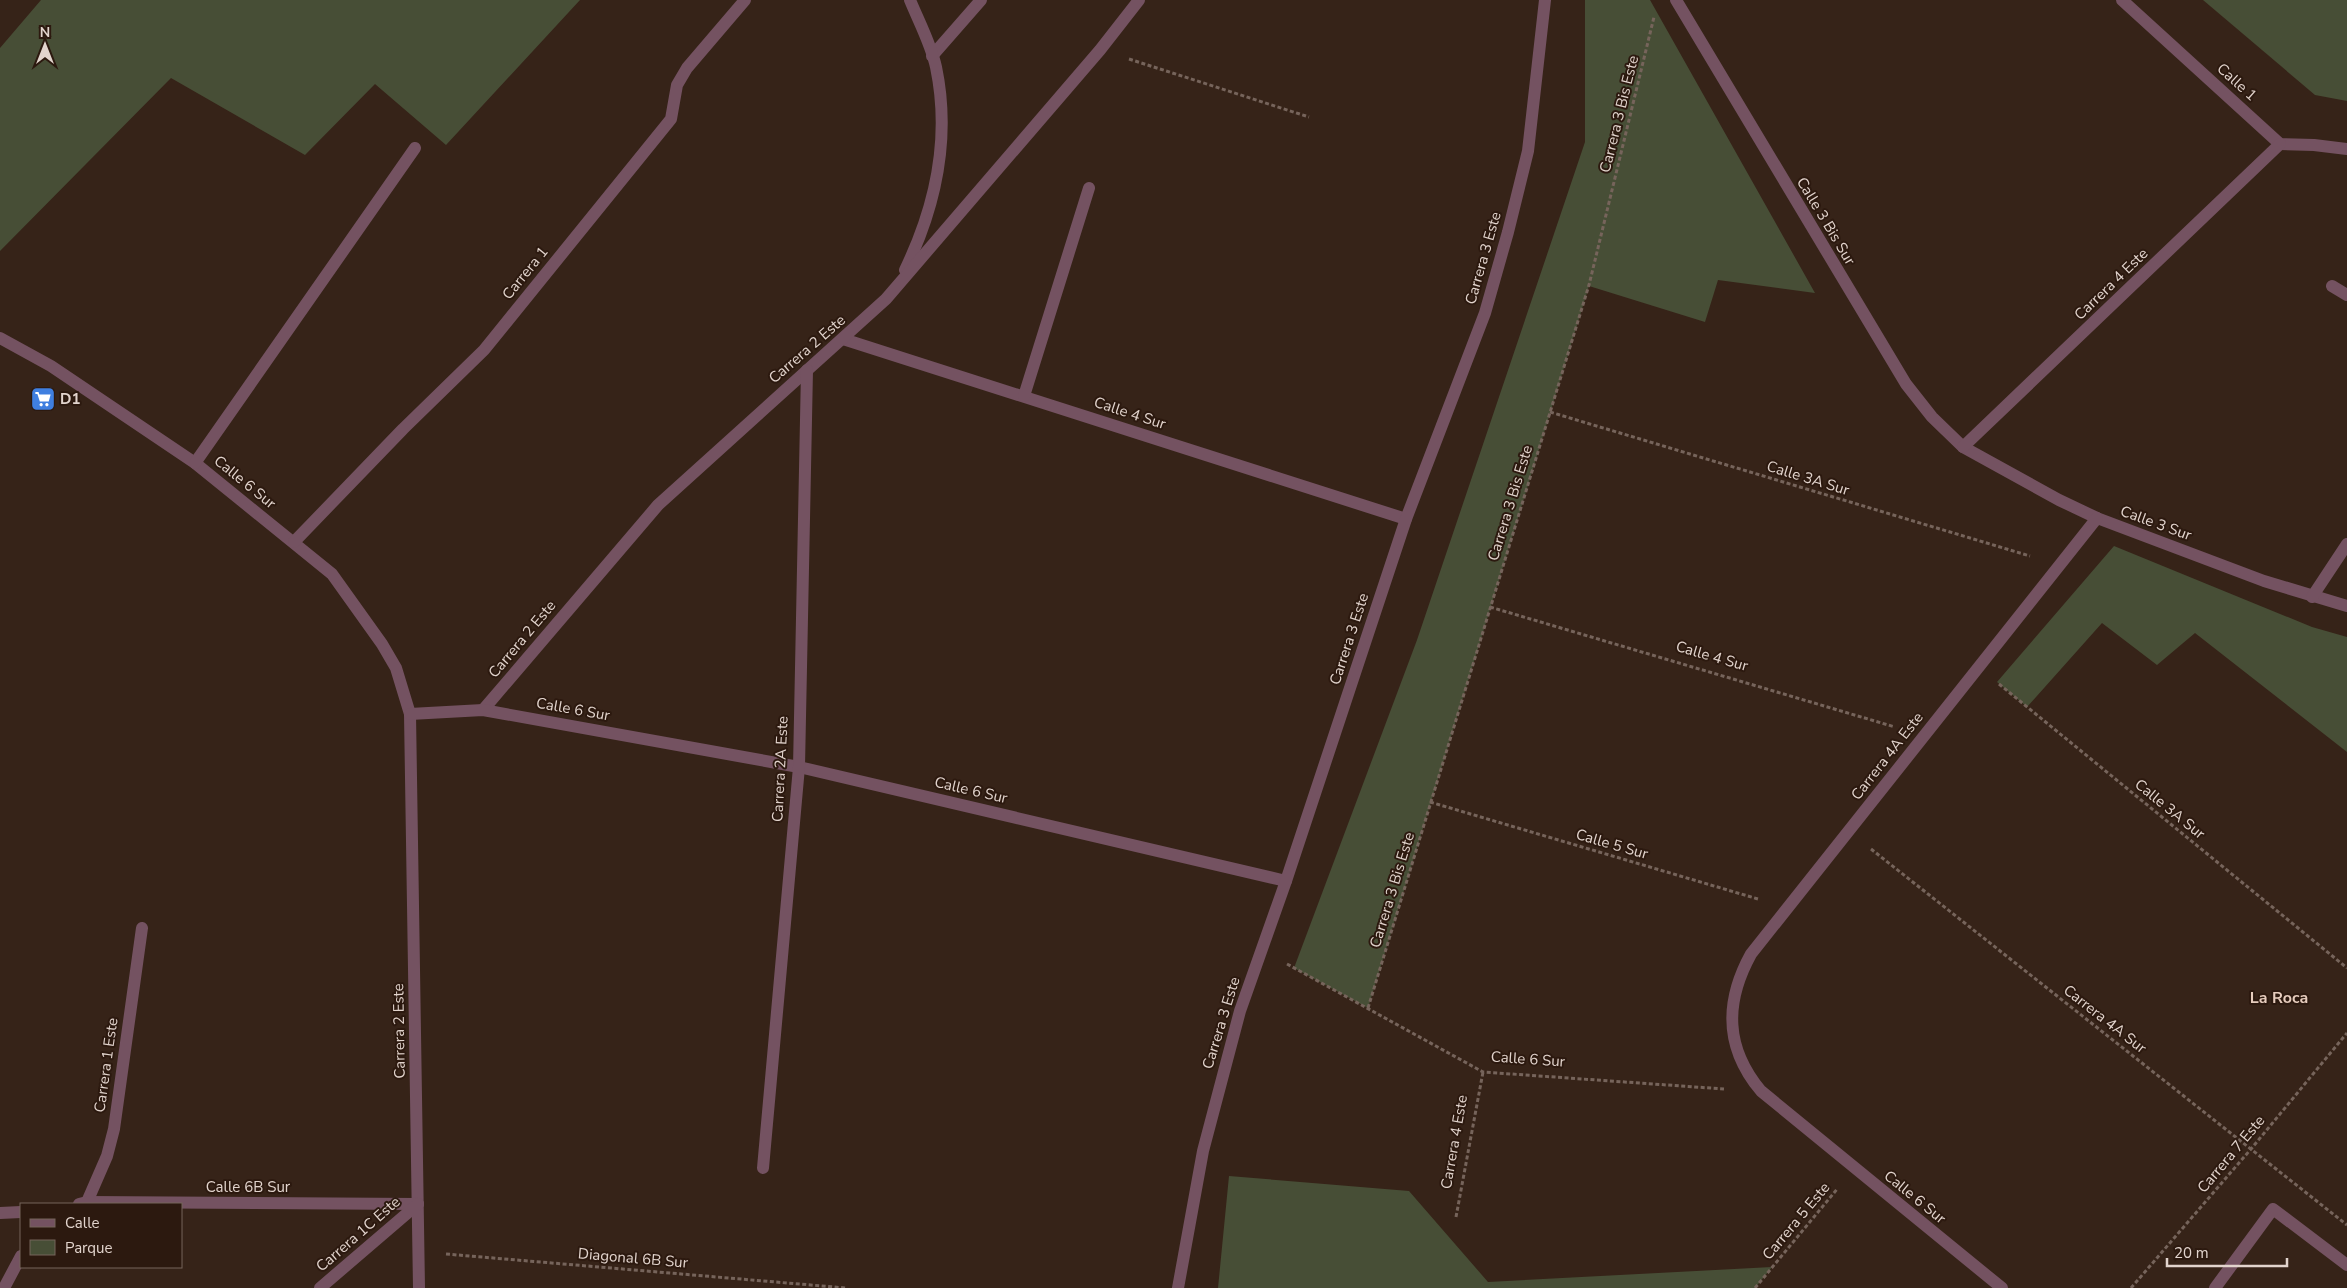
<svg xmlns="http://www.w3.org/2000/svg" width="2347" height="1288" viewBox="0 0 2347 1288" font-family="'Nunito Sans',sans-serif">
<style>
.green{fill:#474e36}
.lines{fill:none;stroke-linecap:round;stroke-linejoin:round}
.path{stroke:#76645b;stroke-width:3;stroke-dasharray:4 2.5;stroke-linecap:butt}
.minor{stroke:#745261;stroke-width:12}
.labels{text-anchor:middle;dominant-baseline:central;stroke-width:4;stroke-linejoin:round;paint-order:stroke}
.street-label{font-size:15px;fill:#e2d4cd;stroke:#2c190f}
.poi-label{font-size:15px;font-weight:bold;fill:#e2d4cd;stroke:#2c190f;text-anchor:start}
.neighbourhood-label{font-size:16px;font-weight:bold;fill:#e6ccbd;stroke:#2c190f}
</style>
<rect width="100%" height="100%" fill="#362318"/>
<g class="green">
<polygon points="41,0 580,0 446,145 375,84 305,155 171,78 0,251 0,48"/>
<polygon points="1585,0 1650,0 1815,293 1718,280 1705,322 1589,286 1368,1008 1294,968 1417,640 1585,142"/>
<polygon points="2203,0 2347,0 2347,101 2315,95"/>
<polygon points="2114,546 2312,627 2347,637 2347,752 2195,633 2157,665 2102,623 2027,707 1997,682"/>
<polygon points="1229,1176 1409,1191 1488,1282 1772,1267 1755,1288 1218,1288"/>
</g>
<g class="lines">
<g class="path">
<polyline points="1129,59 1309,117"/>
<polyline points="1550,412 2030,556"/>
<polyline points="1490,607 1895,727"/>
<polyline points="1999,684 2347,968"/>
<polyline points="1430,802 1758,899"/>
<polyline points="1871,849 2347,1225"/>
<polyline points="1287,964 1483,1072 1724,1089"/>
<polyline points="1368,1008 1589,285 1654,17"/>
<polyline points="1456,1217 1483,1072"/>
<polyline points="446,1254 846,1288"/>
<polyline points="1755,1288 1838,1188"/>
<polyline points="2131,1288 2251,1149 2347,1033"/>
</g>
<g class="minor">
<polyline points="1676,0 1906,384 1932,417 1963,447 2059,500 2097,518 2264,581 2347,606"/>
<polyline points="2122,0 2280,144 2314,145 2347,149"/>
<polyline points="932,56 981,0"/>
<path d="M905,270C936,206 951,139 936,67C931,44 919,22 910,0"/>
<polyline points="2332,286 2347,295"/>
<polyline points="0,338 51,366 195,463 332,574 382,644 396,668 410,714 419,1288"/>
<polyline points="843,339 1406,519"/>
<polyline points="1024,396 1089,188"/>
<polyline points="1963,447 2280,144"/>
<polyline points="195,463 415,148"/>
<polyline points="294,542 403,429 484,350 671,119 677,85 687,68 745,0"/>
<polyline points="2312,597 2347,544"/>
<polyline points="483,710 658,505 886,299 1100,50 1139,0"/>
<polyline points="410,714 483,710 799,767 1286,881"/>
<polyline points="763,1168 799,767 807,370"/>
<polyline points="87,1202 107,1156 114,1129 142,928"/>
<polyline points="79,1204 87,1202 418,1204"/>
<polyline points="0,1213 21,1212"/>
<polyline points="4,1288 21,1256"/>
<polyline points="320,1288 418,1204"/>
<polyline points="1178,1288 1203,1151 1240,1011 1286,881 1406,519 1485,313 1508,232 1528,151 1545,0"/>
<path d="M2002,1288L1761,1091C1725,1048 1724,1003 1751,954L2097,518"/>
<polyline points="2215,1288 2273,1209 2347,1265"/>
</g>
</g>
<defs>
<symbol id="supermarket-square" viewBox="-11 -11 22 22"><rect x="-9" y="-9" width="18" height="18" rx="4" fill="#3f7fe0" stroke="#2c190f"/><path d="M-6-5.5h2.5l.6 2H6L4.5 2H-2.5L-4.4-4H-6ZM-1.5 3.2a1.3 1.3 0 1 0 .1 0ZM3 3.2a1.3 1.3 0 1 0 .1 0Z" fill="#fff"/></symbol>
</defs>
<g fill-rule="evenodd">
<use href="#supermarket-square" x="29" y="385" width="28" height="28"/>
</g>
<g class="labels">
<g class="street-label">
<text transform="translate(2237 82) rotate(42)">Calle 1</text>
<text transform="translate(1619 114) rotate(-76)">Carrera 3 Bis Este</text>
<text transform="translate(1826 221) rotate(59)">Calle 3 Bis Sur</text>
<text transform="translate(1483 258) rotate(-74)">Carrera 3 Este</text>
<text transform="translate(525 273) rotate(-51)">Carrera 1</text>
<text transform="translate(2111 284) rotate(-44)">Carrera 4 Este</text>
<text transform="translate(807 349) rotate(-41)">Carrera 2 Este</text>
<text transform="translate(1130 413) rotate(18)">Calle 4 Sur</text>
<text transform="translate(1808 478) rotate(17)">Calle 3A Sur</text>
<text transform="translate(245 482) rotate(39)">Calle 6 Sur</text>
<text transform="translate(1510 503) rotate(-73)">Carrera 3 Bis Este</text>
<text transform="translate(2156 523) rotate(20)">Calle 3 Sur</text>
<text transform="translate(522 639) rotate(-50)">Carrera 2 Este</text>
<text transform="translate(1349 639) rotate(-72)">Carrera 3 Este</text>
<text transform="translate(1712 656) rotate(16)">Calle 4 Sur</text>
<text transform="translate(573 709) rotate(10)">Calle 6 Sur</text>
<text transform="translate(1887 756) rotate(-52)">Carrera 4A Este</text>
<text transform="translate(780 769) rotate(-87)">Carrera 2A Este</text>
<text transform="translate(971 790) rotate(13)">Calle 6 Sur</text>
<text transform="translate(2170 809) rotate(39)">Calle 3A Sur</text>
<text transform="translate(1612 844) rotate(16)">Calle 5 Sur</text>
<text transform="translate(1392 890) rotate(-73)">Carrera 3 Bis Este</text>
<text transform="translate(2105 1019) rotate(38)">Carrera 4A Sur</text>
<text transform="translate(1221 1023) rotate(-73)">Carrera 3 Este</text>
<text transform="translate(399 1031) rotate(-91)">Carrera 2 Este</text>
<text transform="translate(1528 1059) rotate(4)">Calle 6 Sur</text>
<text transform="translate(106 1065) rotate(-82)">Carrera 1 Este</text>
<text transform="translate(1454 1142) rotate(-80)">Carrera 4 Este</text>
<text transform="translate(2231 1154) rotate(-50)">Carrera 7 Este</text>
<text x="248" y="1187">Calle 6B Sur</text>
<text transform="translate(1915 1197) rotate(39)">Calle 6 Sur</text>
<text transform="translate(1796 1221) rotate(-50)">Carrera 5 Este</text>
<text transform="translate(358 1234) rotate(-41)">Carrera 1C Este</text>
<text transform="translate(633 1258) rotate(5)">Diagonal 6B Sur</text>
</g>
<g class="poi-label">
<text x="60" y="399">D1</text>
</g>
<g class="neighbourhood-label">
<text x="2279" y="998">La Roca</text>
</g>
</g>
<rect x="20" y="1203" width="162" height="65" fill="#2c190f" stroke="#75645b"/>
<rect x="30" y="1219" width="25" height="8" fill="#745261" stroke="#75645b"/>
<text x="65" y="1228" font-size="15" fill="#e2d4cd">Calle</text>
<rect x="30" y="1240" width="25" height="15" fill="#474e36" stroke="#75645b"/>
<text x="65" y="1253" font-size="15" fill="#e2d4cd">Parque</text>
<g transform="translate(45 45)" stroke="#2c190f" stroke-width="4" paint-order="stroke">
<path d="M0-4L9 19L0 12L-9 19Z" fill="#e2d4cd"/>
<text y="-8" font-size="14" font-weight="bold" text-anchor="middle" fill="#e2d4cd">N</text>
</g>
<path d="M2167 1258v8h120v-8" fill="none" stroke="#e2d4cd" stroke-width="2.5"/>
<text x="2174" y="1258" font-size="15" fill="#e2d4cd" stroke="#2c190f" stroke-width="4" paint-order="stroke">20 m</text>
</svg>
